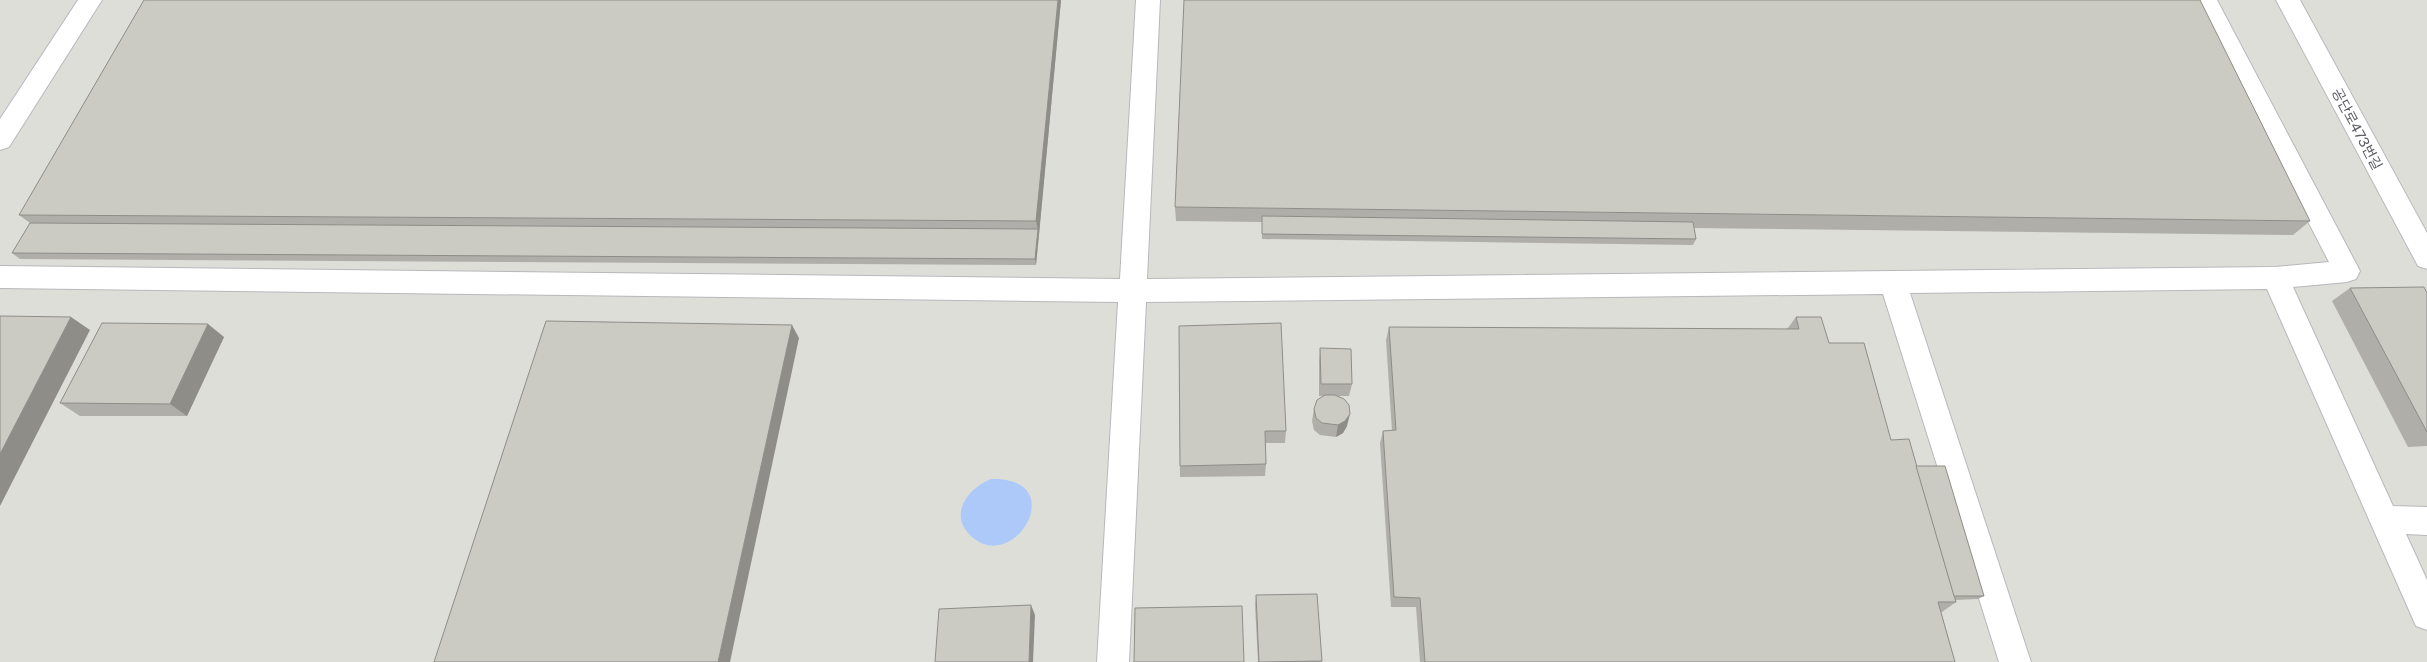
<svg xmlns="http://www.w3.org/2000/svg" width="2427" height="662" viewBox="0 0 2427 662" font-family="'Public Sans','Noto Sans KR',sans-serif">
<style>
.industrial{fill:#deded9}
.water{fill:#acc9fa}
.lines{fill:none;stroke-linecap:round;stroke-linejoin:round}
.minor-casing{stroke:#b7b8bc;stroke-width:2}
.minor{fill:#fff;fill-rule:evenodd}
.wall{fill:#afaea8}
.shaded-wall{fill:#8e8d88}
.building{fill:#cbcac3;stroke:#8e8d88}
.labels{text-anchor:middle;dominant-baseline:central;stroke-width:5;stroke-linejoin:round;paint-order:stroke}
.street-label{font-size:14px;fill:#5e6066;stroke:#fff}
</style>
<rect width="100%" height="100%" fill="#efefe7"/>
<rect class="industrial" x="0" y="0" width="2427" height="662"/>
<path class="water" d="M991,479C1073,477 1013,578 970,535C948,513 969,488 991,479Z"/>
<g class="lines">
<defs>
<g id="minor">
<polygon points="78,0 102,0 9,147 0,150 0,119"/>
<polygon points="1136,0 1160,0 1147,279 2275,267 2329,262 2193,0 2217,0 2360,271 2356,279 2347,282 2293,287 2393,506 2427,507 2427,535 2406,534 2427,580 2427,630 2416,626 2267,289 1910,293 2031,662 1999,662 1883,294 1146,302 1129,662 1097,662 1118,302 0,288 0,266 1120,279"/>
<polygon points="2276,0 2300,0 2427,233 2427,269 2418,266"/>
</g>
</defs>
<use href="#minor" class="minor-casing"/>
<use href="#minor" class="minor"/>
</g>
<g class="wall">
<polygon points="1061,0 1036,265 20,259 12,253 30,223 19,215"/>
<polygon points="1175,207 2310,221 2293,235 1694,228 1696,239 1693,245 1262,239 1262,222 1176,221"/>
<polygon points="2350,288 2427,293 2427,446 2408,447 2332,301"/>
<polygon points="1796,317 1829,343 1891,440 1916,466 1984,596 1978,599 1955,600 1956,602 1942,612 1941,612 1955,662 1420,662 1416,607 1391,607 1380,443 1383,431 1392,431 1386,340 1389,327 1787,329"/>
<polygon points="1179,326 1286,431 1285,443 1265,443 1266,464 1265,476 1180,477"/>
<polygon points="224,337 187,416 80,416 60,403"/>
<polygon points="1320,348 1352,384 1349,396 1338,396 1347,426 1343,433 1336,437 1320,435 1314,430 1312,421 1314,409 1323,396 1319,396 1319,361"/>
<polygon points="1256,595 1322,661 1322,662 1258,662 1255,605"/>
</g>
<g class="shaded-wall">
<polygon points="1058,0 1061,0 1039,235 1036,221"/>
<polygon points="1038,229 1039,235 1036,265 1035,259"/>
<polygon points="71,317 90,330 0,506 0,454"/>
<polygon points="208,324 224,337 187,416 170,404"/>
<polygon points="792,325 799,338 730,662 718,662"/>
<polygon points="1350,414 1347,426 1343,433 1336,437 1338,425"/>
<polygon points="1031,605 1035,615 1033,662 1029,662"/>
</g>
<g class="building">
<polygon points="144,0 1058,0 1036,221 19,215"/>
<polygon points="1184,0 2200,0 2310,221 1175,207"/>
<polygon points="1262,216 1693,222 1696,239 1262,234"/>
<polygon points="30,223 1038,229 1035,259 12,253"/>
<polygon points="2424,287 2427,293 2427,432 2350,288"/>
<polygon points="0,316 71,317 0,454"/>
<polygon points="1796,317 1821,317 1829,343 1864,343 1891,440 1909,439 1956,602 1938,602 1955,662 1425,662 1420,598 1394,597 1383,431 1396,430 1389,327 1799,329"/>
<polygon points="546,321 792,325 718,662 434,662"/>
<polygon points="102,323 208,324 170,404 60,403"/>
<polygon points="1281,323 1286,431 1265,431 1266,464 1180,466 1179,326"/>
<polygon points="1320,348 1351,349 1352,384 1321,384"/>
<polygon points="1325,395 1335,395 1344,399 1349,405 1350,414 1345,421 1338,425 1322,423 1316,418 1314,409 1317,400"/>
<polygon points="1916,466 1945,466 1984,596 1954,596"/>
<polygon points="1317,594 1322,661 1259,662 1256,595"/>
<polygon points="1031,605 1029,662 935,662 939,609"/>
<polygon points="1242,606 1244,662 1134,662 1135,608"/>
</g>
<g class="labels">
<g class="street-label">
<text transform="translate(2357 129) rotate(62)">공단로473번길</text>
</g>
</g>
</svg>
